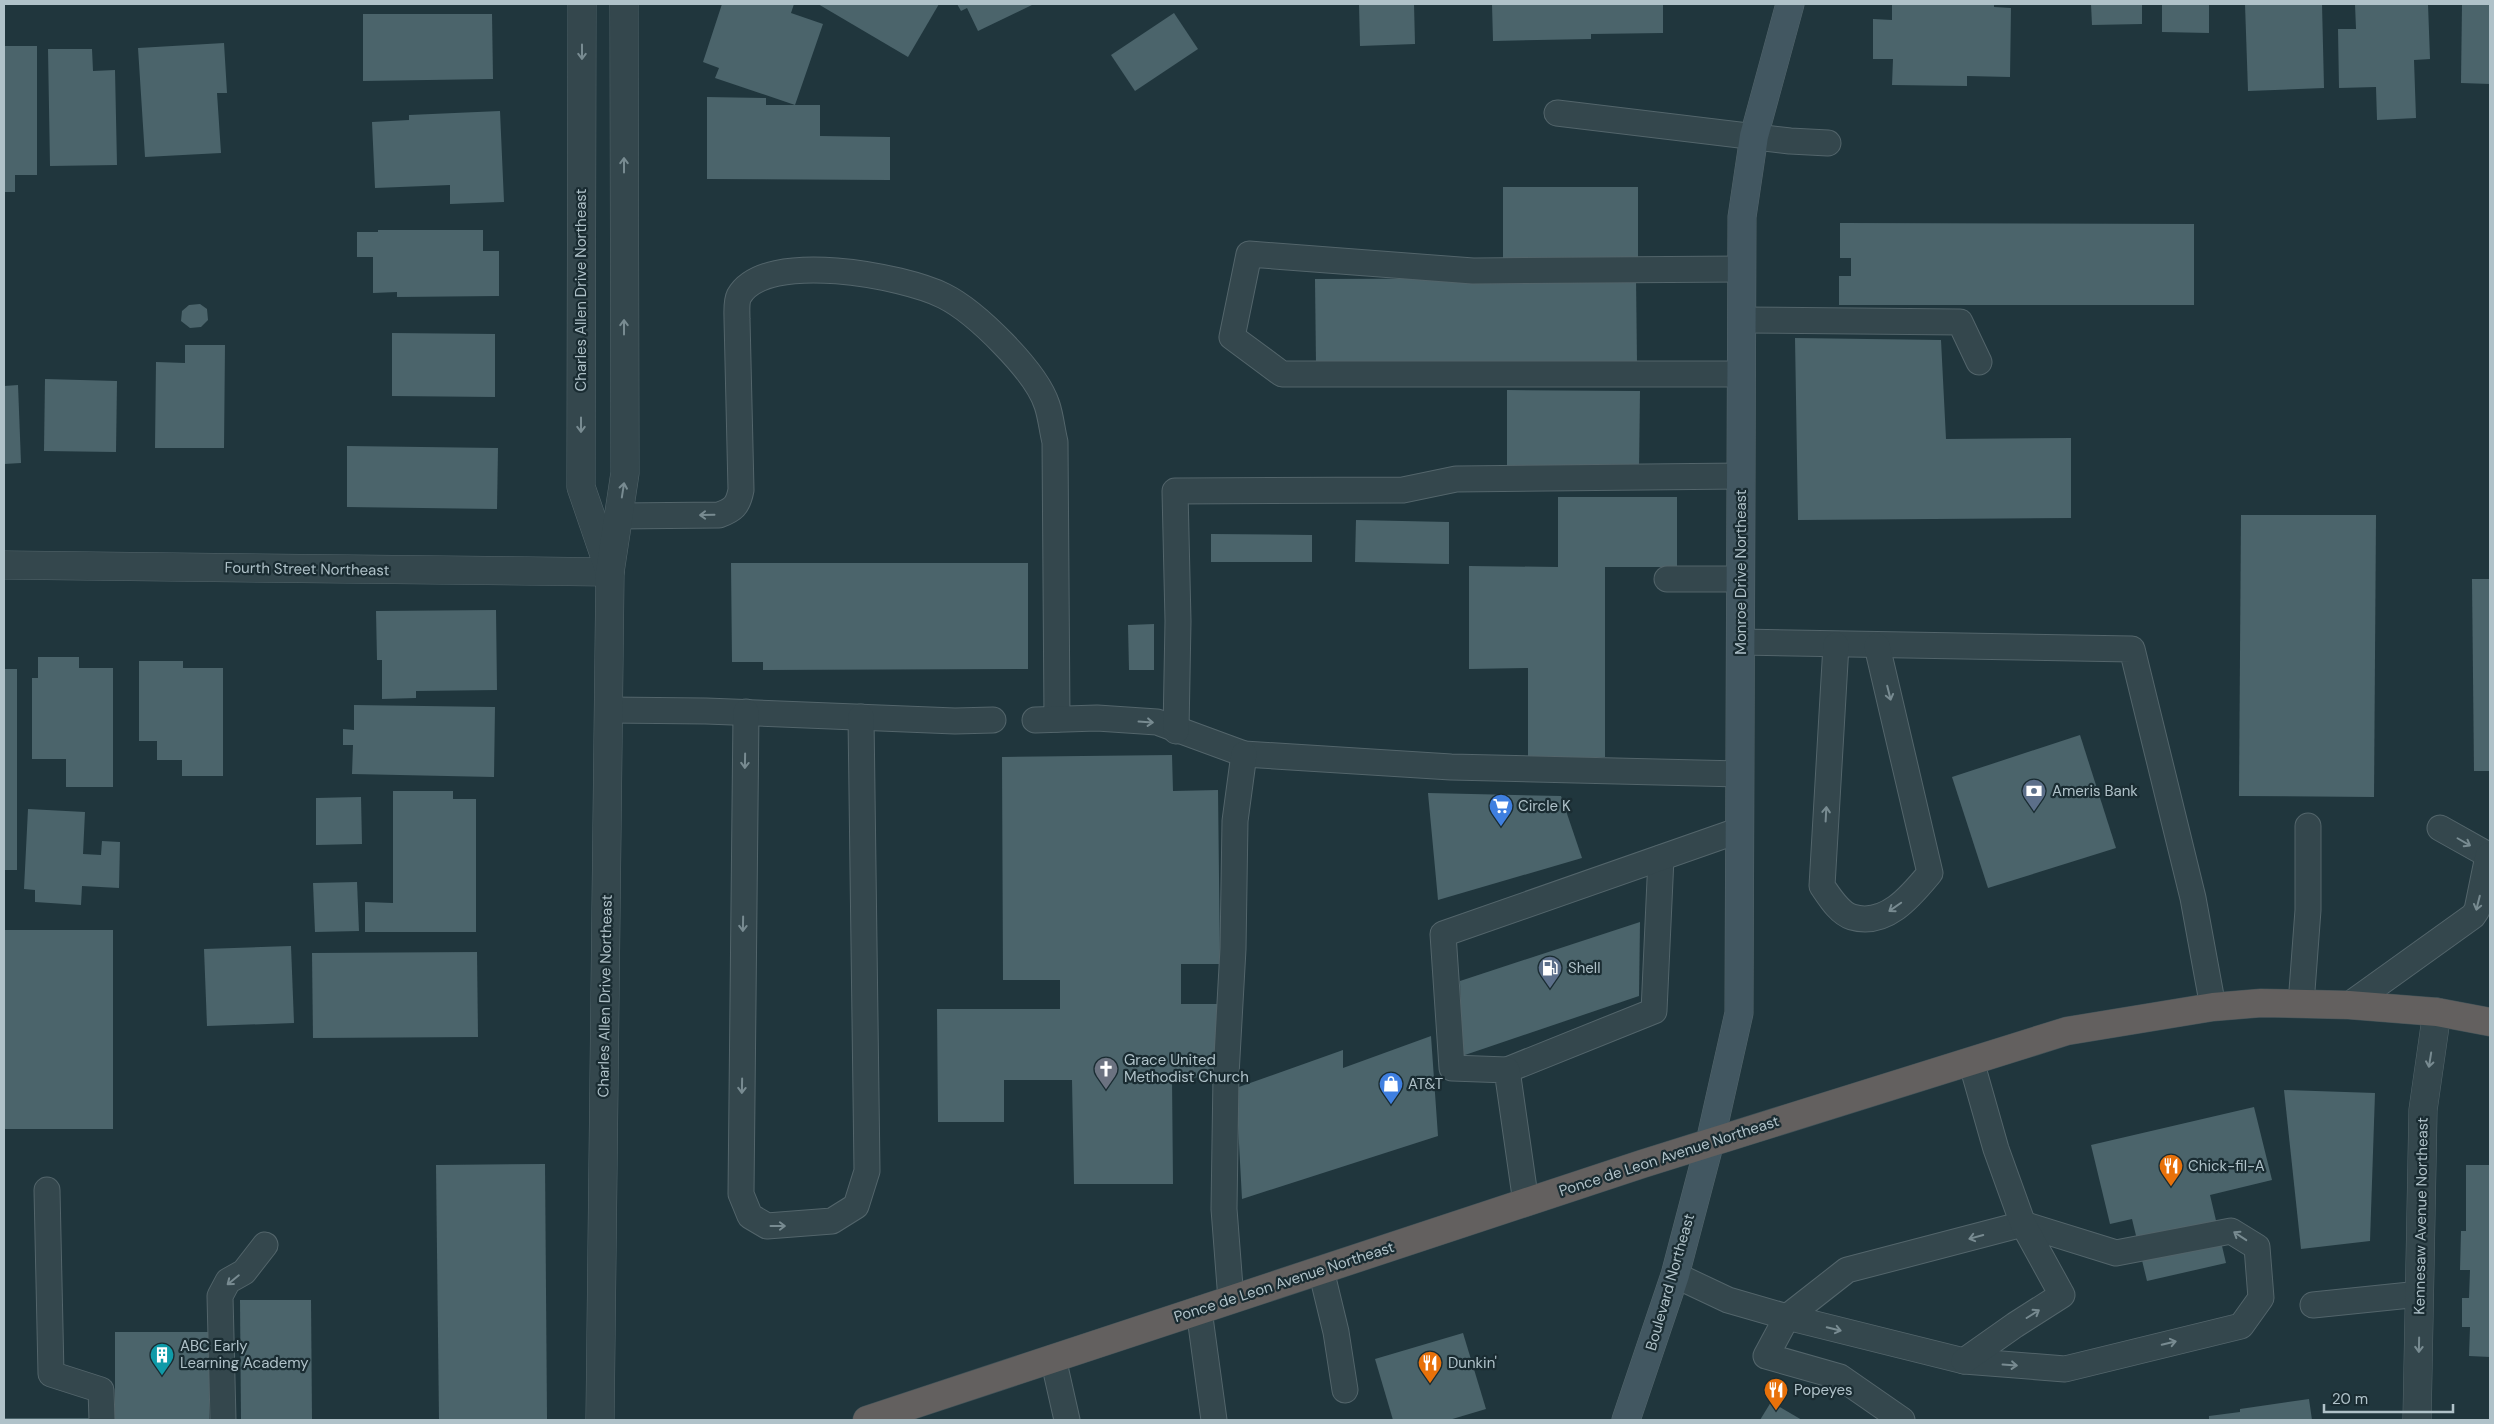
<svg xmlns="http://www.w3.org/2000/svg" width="2494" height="1424" viewBox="0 0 2494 1424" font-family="'DM Sans',sans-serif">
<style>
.building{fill:#4b646b}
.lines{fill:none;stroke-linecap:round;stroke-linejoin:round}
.service-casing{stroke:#53656b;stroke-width:27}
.minor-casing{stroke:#53656b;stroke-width:29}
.tertiary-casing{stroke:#53656b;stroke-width:29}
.secondary-casing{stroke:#53656b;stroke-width:29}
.trunk-casing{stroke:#405258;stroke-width:29}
.service{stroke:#34474d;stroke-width:25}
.minor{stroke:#34474d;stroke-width:28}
.tertiary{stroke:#34474d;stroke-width:28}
.secondary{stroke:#425761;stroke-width:28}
.trunk{stroke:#63605f;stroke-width:28}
.oneway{stroke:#788b91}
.labels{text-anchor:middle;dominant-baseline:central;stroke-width:4.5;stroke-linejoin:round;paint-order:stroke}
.street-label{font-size:15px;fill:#b0c2c9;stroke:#1a2c32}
.poi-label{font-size:15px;fill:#b0c2c9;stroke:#1a2c32;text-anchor:start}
</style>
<rect width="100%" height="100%" fill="#20363d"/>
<g class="building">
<polygon points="722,4 794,4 791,13 823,24 795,105 715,78 719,68 703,62"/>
<polygon points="818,4 939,4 908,57"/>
<polygon points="957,4 1034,4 978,31 967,8 961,11"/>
<polygon points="1359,4 1414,4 1415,44 1360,46"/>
<polygon points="1492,4 1663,4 1663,33 1591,34 1591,39 1493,41"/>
<polygon points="1892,4 1994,4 1994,7 2011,8 2010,77 1967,76 1967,86 1892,85 1893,59 1873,59 1873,19 1892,20"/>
<polygon points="2091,4 2142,4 2142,24 2092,25"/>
<polygon points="2162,4 2209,4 2209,33 2162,32"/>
<polygon points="2245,4 2322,4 2324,88 2248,91"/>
<polygon points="2355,4 2428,4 2430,59 2414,60 2416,118 2377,120 2376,87 2339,88 2338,29 2356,29"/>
<polygon points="2462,4 2490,4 2490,84 2461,83"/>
<polygon points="1174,13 1198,49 1135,91 1111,55"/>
<polygon points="363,14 492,14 493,79 363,81"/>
<polygon points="224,43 227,93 217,93 221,153 145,157 138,48"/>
<polygon points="4,46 37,46 37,175 15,175 15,192 4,192"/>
<polygon points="48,49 92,49 93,71 115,70 117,165 50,166"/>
<polygon points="707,97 766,98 766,105 820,105 820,136 890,137 890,180 707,179"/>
<polygon points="500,111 504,202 450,204 450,185 375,188 372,122 409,120 409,115"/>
<polygon points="1503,187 1638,187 1638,267 1503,268"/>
<polygon points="1840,223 2194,224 2194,305 1839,305 1839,276 1851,276 1851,258 1840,258"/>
<polygon points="378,230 483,230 483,251 499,251 499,296 397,297 397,292 373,293 373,257 357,257 357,232 378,232"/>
<polygon points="1636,278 1637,363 1316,365 1315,279"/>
<polygon points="200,304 207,309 208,320 201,327 190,328 181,321 182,311 189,305"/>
<polygon points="392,333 495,334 495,397 392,396"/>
<polygon points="1795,338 1941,340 1946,439 2071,438 2071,518 1798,520"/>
<polygon points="185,345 225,345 224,448 155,448 156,362 185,363"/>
<polygon points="45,379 117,381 116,452 44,451"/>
<polygon points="18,385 21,463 4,464 4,386"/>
<polygon points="1507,390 1640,391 1639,470 1507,469"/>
<polygon points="347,446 498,448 497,509 347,507"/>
<polygon points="1558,497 1677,497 1677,567 1605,567 1605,757 1528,757 1528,668 1469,669 1469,566 1558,567"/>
<polygon points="2241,515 2376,515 2374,797 2239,796"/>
<polygon points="1356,520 1449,522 1449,564 1355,562"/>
<polygon points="1211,534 1312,535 1312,562 1211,562"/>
<polygon points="731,563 1028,563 1028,669 763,670 763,662 732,662"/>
<polygon points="2472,579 2490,579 2490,771 2474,771"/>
<polygon points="496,610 497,690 416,691 416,698 382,699 382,660 377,660 376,611"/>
<polygon points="1154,624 1154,670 1129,670 1128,625"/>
<polygon points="38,657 79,657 79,668 113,668 113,787 66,787 66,759 32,759 32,678 38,678"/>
<polygon points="139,661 183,661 183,668 223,668 223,776 182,776 182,760 157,760 157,741 139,741"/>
<rect x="4" y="669" width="13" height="201"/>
<polygon points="354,705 495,707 494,777 352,774 353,745 343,745 343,729 354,730"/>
<polygon points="2080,735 2116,848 1988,888 1952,777"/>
<polygon points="1172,755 1173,791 1218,790 1220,964 1181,964 1181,1004 1219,1004 1219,1077 1172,1078 1173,1184 1074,1184 1072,1080 1004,1080 1004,1122 938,1122 937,1009 1060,1009 1060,980 1003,980 1002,757"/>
<polygon points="393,791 453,791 453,799 476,799 476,932 365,932 365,902 393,903"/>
<polygon points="1428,793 1561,796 1582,858 1438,900"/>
<polygon points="361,797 362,844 316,845 316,798"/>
<polygon points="28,809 85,812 83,854 101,855 102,841 120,842 119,888 82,886 81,905 35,902 35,890 24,889"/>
<polygon points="357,882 359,931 315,932 313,883"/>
<polygon points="1640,922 1639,996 1462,1056 1460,981"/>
<rect x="4" y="930" width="109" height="199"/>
<polygon points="291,946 294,1023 207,1026 204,949"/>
<polygon points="477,952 478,1037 313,1038 312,953"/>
<polygon points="1431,1036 1438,1136 1242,1199 1236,1088 1343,1050 1343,1068"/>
<polygon points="2284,1090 2375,1093 2370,1241 2301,1249"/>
<polygon points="2254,1107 2272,1180 2210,1195 2226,1263 2147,1281 2132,1219 2110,1224 2091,1145"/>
<polygon points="545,1164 547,1420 439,1420 436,1165"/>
<polygon points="2466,1165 2490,1165 2490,1357 2469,1356 2470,1327 2462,1327 2462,1298 2469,1298 2470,1270 2460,1270 2461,1231 2466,1231"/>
<polygon points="240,1300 311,1300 312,1420 241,1420"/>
<rect x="115" y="1332" width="94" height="88"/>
<polygon points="1463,1333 1486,1409 1449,1420 1393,1420 1375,1359"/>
<polygon points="2309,1399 2312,1420 2209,1420 2209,1416 2240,1412 2240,1409"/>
<polygon points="1771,1402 1802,1420 1760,1420"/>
<rect x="4" y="1418" width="92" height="2"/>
</g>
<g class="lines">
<defs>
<g id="service">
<polyline points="1557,113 1790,141 1828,143"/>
<polyline points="1742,320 1960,322 1979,362"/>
<polyline points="1742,374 1282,374 1232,337 1249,254 1473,271 1742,269"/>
<path d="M619,516L719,515C733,510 738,506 741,490L737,319C737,313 736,302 739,296C766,249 904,276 944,296C976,312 1036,371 1047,405C1051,417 1052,430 1055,442L1057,719"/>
<polyline points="1667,579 1740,579"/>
<polyline points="1740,642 2132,649 2193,898 2213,1007"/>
<path d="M1836,645L1822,886C1829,896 1839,913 1852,917C1886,927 1911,896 1930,873L1877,646"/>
<polyline points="609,710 706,711 955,721 993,720"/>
<polyline points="746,712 741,1194 750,1216 767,1226 832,1221 856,1206 867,1171 861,717"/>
<polyline points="1035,720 1097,718 1157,722 1244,754 1451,767 1740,774"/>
<polyline points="1176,731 1178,621 1175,491 1403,490 1456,479 1741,476"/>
<polyline points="2440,828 2490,856"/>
<polyline points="2301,1004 2308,910 2308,826"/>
<polyline points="2349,1005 2473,916 2477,910 2488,856"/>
<polyline points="1507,1070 1654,1011 1661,858"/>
<polyline points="47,1190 51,1374 101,1390 102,1420"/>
<polyline points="1526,1203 1507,1070 1452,1068 1443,934 1740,830"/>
<polyline points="1321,1270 1336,1332 1345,1390"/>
<polyline points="1675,1275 1728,1300 1787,1317 1964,1361 2065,1369 2241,1326 2261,1298 2257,1247 2231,1231 2116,1253 2023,1224 1847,1270 1787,1317 1766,1356 1840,1377 1902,1420"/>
<polyline points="1231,1300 1224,1209 1226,1075 1233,949 1235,821 1244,754"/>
<polyline points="2313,1305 2420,1294"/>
<polyline points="1199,1310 1214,1420"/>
<polyline points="1053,1358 1067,1420"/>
<polyline points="1964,1361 2015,1325 2062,1295 2023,1224 1996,1149 1971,1061"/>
<polyline points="223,1420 220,1296 228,1281 244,1272 265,1245"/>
</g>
<g id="minor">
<polyline points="4,565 610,572"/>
<polyline points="2417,1420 2423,1110 2437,1012"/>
</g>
<g id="tertiary">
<polyline points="582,4 581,487 609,569"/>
<polyline points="600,1420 610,572 625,473 624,4"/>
</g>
<polyline id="secondary" points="1626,1420 1675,1275 1710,1142 1739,1013 1742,217 1754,136 1790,4"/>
<polyline id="trunk" points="867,1420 1642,1164 2067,1031 2213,1007 2261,1003 2349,1005 2437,1012 2490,1022"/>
</defs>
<use href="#service" class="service-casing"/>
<use href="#minor" class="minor-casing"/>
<use href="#tertiary" class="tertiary-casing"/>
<use href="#secondary" class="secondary-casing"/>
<use href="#trunk" class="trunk-casing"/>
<use href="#service" class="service"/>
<use href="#minor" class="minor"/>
<use href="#tertiary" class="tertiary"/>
<use href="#secondary" class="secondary"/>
<use href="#trunk" class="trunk"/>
</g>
<defs><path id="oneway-shaft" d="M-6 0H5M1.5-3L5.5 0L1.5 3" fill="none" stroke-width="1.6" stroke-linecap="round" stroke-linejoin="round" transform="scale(1.25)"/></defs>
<g class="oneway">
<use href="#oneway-shaft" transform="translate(582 52) rotate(90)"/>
<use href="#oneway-shaft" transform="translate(624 165) rotate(-90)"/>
<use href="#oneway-shaft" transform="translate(624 327) rotate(-90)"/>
<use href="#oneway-shaft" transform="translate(581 425) rotate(90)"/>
<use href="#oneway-shaft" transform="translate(623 490) rotate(-81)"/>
<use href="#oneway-shaft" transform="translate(707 515) rotate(179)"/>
<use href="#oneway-shaft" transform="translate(1889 693) rotate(76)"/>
<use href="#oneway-shaft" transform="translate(1146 722) rotate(4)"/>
<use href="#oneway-shaft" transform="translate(745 761) rotate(91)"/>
<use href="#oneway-shaft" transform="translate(1826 814) rotate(-87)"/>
<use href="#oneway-shaft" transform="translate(2464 842) rotate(30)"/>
<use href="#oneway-shaft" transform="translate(2478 903) rotate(104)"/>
<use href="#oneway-shaft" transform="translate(1895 907) rotate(145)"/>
<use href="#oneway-shaft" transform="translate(743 924) rotate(91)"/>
<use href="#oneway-shaft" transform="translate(2430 1060) rotate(99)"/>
<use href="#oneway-shaft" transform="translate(742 1086) rotate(91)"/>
<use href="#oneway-shaft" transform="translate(778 1226)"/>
<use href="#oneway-shaft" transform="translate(2240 1236) rotate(-147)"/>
<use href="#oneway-shaft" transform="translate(1976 1237) rotate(165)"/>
<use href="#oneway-shaft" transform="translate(233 1280) rotate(141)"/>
<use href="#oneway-shaft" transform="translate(2033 1314) rotate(-32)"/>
<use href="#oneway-shaft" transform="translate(1834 1329) rotate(14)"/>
<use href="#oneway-shaft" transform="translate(2169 1343) rotate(-14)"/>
<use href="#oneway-shaft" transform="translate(2419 1345) rotate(91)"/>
<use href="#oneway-shaft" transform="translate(2010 1365) rotate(4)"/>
</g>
<defs>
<symbol id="bank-pin" viewBox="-11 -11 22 30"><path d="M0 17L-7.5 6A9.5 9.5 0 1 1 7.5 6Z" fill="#5c6f8a" stroke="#1a2c32"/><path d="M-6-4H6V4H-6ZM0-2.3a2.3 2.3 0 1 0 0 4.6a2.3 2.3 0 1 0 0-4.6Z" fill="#fff"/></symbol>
<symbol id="supermarket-pin" viewBox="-11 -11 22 30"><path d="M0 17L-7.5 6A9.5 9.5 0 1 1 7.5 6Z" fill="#3f7fe0" stroke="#1a2c32"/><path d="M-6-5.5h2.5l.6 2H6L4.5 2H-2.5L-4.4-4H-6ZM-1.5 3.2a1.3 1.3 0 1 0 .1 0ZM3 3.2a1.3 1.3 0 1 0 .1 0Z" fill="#fff"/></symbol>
<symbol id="fuel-pin" viewBox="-11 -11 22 30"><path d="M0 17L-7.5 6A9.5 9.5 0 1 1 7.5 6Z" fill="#5c6f8a" stroke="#1a2c32"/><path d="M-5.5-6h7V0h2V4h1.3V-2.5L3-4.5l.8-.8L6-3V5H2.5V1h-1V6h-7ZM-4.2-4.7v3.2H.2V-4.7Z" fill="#fff"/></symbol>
<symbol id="church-pin" viewBox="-11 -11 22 30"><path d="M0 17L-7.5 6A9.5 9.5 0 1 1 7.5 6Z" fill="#6b7280" stroke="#1a2c32"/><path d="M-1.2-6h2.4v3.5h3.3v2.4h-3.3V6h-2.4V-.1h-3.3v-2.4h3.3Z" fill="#fff"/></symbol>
<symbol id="shop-pin" viewBox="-11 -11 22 30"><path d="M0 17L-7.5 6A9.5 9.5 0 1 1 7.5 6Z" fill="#3f7fe0" stroke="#1a2c32"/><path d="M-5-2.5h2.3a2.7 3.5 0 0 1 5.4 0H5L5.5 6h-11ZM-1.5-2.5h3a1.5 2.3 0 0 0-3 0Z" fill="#fff"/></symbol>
<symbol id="restaurant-pin" viewBox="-11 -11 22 30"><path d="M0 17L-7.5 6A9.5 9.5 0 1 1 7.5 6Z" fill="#e8710a" stroke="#1a2c32"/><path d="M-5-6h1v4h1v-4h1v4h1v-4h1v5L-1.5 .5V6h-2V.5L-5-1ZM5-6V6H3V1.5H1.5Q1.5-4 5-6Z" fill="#fff"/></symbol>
<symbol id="building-pin" viewBox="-11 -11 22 30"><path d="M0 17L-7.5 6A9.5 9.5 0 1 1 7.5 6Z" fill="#0f9aa8" stroke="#1a2c32"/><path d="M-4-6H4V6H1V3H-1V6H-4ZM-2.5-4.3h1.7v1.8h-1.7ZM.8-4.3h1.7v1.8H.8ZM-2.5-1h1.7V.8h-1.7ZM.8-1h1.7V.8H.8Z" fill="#fff"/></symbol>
</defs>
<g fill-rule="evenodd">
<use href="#bank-pin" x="2020" y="777" width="28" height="38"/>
<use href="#supermarket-pin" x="1487" y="792" width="28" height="38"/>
<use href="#fuel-pin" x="1536" y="954" width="28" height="38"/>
<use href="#church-pin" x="1092" y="1055" width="28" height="38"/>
<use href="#shop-pin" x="1377" y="1070" width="28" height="38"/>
<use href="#restaurant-pin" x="2157" y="1152" width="28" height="38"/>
<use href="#building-pin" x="148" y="1341" width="28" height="38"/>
<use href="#restaurant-pin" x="1416" y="1349" width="28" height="38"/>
<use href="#restaurant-pin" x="1762" y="1376" width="28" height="38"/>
</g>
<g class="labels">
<g class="street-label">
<text transform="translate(581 290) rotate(-90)">Charles Allen Drive Northeast</text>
<text transform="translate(307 569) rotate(1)">Fourth Street Northeast</text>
<text transform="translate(1741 572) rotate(-90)">Monroe Drive Northeast</text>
<text transform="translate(605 996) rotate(-89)">Charles Allen Drive Northeast</text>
<text transform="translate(1669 1156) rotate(-18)">Ponce de Leon Avenue Northeast</text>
<text transform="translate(2421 1216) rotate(-89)">Kennesaw Avenue Northeast</text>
<text transform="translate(1284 1282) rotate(-18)">Ponce de Leon Avenue Northeast</text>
<text transform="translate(1670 1282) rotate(-74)">Boulevard Northeast</text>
</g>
<g class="poi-label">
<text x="2052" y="791">Ameris Bank</text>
<text x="1518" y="806">Circle K</text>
<text x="1568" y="968">Shell</text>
<text x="1124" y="1060">Grace United<tspan x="1124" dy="17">Methodist Church</tspan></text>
<text x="1408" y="1084">AT&amp;T</text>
<text x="2188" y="1166">Chick-fil-A</text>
<text x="180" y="1346">ABC Early<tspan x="180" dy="17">Learning Academy</tspan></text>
<text x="1448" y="1363">Dunkin'</text>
<text x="1794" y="1390">Popeyes</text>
</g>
</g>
<rect width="2494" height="1424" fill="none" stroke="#b0c2c9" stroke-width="10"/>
<path d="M2324 1404v8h129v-8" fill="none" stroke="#b0c2c9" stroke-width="2.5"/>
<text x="2332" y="1404" font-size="15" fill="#b0c2c9" stroke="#1a2c32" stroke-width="4" paint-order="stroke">20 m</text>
</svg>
